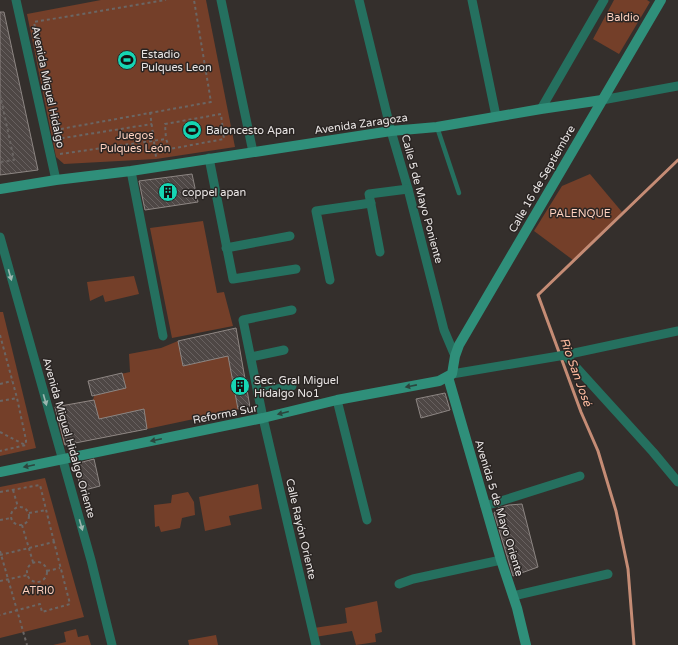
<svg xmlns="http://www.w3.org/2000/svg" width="678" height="645" viewBox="0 0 678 645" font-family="'Varela Round',sans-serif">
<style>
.green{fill:#743f29}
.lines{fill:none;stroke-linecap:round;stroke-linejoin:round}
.stream{stroke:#c58c75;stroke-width:3}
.building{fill:url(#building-back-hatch);stroke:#8d8683}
.path{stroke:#6b6664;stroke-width:2;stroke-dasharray:3 3;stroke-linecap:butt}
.service{stroke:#25705f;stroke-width:4.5}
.minor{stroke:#25705f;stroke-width:9}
.secondary{stroke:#2f8f7a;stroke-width:10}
.oneway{fill:#9bb6af}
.oneway2{fill:#2c453d}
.labels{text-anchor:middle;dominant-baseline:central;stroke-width:3;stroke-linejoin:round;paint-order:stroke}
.park-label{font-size:11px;fill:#fed0be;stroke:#2a2523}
.poi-label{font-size:11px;fill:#e9e5e4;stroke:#2a2523;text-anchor:start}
.street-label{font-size:11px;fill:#e9e5e4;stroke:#2a2523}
.water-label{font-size:12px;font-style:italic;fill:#fdba9f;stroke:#2a2523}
</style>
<defs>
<pattern id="building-back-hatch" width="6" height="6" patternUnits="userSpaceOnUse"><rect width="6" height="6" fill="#4e4745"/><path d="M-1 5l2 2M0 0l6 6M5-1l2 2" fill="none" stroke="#686160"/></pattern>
</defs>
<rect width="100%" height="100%" fill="#342f2c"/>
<g class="green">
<polygon points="101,0 206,0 235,147 156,159 64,164 56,157 27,14"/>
<polygon points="614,0 647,0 650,2 619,54 593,39"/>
<polygon points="590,174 622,212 573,260 534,231 562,186"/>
<polygon points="203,221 217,293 224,292 233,326 172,338 150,228"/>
<polygon points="134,276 139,294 105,302 103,295 90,301 87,282"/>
<polygon points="0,312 3,312 36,448 0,456"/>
<polygon points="236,328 250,407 147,429 64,445 55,407 93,400 94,396 88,381 130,372 129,354 161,348 178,341"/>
<polygon points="45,478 84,617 0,638 0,487"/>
<polygon points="258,484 262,509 229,516 231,525 205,531 199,497"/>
<polygon points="188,492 194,502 195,515 182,518 180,528 161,532 159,526 155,527 154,505 171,503 172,495"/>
<polygon points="377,601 382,632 375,634 376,642 356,645 352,631 315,637 314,628 347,623 345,608"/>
<polygon points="76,629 78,637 88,635 91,645 53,645 66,642 64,632"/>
<polygon points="216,635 218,645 189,645 188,640"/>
</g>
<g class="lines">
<polyline class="stream" points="634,645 628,569 616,511 598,451 581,412 538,295 678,160"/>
</g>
<g class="building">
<polygon points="0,12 4,12 38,170 0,175"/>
<polygon points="192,174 198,202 145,210 139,181"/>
<polygon points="236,328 250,407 238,409 228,356 183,366 178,341"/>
<polygon points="122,373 126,388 92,396 88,381"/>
<polygon points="445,393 450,410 421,418 416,399"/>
<polygon points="94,400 99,419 144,409 147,429 65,445 55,407"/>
<polygon points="94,459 100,486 81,491 75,464"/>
<polygon points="522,504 538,567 513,576 494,513 498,508 509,505"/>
</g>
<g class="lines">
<g class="path">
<polyline points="44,74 34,22 166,0"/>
<polyline points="0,94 14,160 0,162"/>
<polyline points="150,112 156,157"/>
<polyline points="55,130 211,102 194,0"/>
<polyline points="58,140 57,139 152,124"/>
<polyline points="60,154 166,139 170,149 224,139 221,114 165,124 166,139"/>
<polyline points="0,335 17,398 26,440 26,445 0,451"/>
<polyline points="0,384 12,381"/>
<polyline points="0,401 17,398"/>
<polyline points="0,432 25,445"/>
<polyline points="13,490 18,507"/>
<polyline points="0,492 40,485 54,542"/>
<circle cx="20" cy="516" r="9"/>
<polyline points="29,513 46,510"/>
<polyline points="0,520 11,518"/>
<polyline points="22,525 33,562"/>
<polyline points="0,551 27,645"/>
<polyline points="0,555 54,542 70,604 42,612 40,604 0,615"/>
<circle cx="37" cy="572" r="10"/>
<polyline points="47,571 60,568"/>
<polyline points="0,581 28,575"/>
</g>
<polyline class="service" points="437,127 459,193"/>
<g class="minor">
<polyline points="16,0 56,180"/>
<polyline points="221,0 253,152"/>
<polyline points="359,0 391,131 408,189 444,330 455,356"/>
<polyline points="472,0 496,116"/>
<polyline points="602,100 678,86"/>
<polyline points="541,109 604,0"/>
<polyline points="209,158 233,279 296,269"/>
<polyline points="131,171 163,336"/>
<polyline points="0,237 91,560 112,645"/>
<polyline points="226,248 290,236"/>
<polyline points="380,252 369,194 408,189"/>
<polyline points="330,280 316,211 371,203"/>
<polyline points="292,310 243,320 263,418 316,645"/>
<polyline points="565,355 653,452 678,482"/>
<polyline points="251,357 284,350"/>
<polyline points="452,374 565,355 678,331"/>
<polyline points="258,393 292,386"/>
<polyline points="337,400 367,520"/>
<polyline points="485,506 580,476"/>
<polyline points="399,584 413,579 501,560"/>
<polyline points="513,596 608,574"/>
</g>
<g class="secondary">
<polyline points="0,189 56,180 131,171 391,131 437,127 541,109 602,100"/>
<polyline points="448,377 501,560 517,608 526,645"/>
<polyline points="0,472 263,418 337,400 439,381 452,374 455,356 459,345 661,0"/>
</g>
</g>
<defs><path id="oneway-solid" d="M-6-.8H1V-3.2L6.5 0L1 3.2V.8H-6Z"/></defs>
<g class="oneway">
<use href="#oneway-solid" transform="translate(10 275) rotate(74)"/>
<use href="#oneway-solid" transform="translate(45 400) rotate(74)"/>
<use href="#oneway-solid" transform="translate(81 525) rotate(74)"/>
</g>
<g class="oneway2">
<use href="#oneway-solid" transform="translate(411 386) rotate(169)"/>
<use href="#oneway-solid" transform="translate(283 413) rotate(166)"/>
<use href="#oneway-solid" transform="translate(156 440) rotate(168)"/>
<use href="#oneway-solid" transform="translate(29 466) rotate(168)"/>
</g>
<defs>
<symbol id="stadium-disc" viewBox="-11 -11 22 22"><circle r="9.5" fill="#16d5b3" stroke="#2a2523"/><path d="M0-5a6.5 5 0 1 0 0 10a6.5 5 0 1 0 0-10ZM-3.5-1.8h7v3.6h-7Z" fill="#111"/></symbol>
<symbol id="building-disc" viewBox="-11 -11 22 22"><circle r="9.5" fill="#16d5b3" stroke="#2a2523"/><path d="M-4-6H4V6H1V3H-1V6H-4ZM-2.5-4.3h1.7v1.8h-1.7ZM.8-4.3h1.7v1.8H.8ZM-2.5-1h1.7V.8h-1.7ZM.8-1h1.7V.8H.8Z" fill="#111"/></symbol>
</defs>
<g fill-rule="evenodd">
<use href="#stadium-disc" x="116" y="49" width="22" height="22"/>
<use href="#stadium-disc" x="181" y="119" width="22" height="22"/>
<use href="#building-disc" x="157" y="181" width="22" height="22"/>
<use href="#building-disc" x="229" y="375" width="22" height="22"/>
</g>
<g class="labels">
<g class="park-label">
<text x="623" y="17">Baldio</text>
<text x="135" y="135">Juegos<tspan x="135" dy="13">Pulques León</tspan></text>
<text x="580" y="213">PALENQUE</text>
<text x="38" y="590">ATRI0</text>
</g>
<g class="poi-label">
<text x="141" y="54">Estadio<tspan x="141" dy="13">Pulques Leon</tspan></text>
<text x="206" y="130">Baloncesto Apan</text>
<text x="182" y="192">coppel apan</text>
<text x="254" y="380">Sec. Gral Miguel<tspan x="254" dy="13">Hidalgo No1</tspan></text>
</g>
<g class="street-label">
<text transform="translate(48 87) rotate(78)">Avenida Miguel Hidalgo</text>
<text transform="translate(361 124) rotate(-8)">Avenida Zaragoza</text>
<text transform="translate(542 179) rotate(-60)">Calle 16 de Septiembre</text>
<text transform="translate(422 199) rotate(75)">Calle 5 de Mayo Poniente</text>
<text transform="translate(225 414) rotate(-11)">Reforma Sur</text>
<text transform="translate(69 438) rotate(74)">Avenida Miguel Hidalgo Oriente</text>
<text transform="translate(499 508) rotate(73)">Avenida 5 de Mayo Oriente</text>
<text transform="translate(301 529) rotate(77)">Calle Rayón Oriente</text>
</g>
<g class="water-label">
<text transform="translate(576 372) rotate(70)">Rio San José</text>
</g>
</g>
</svg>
